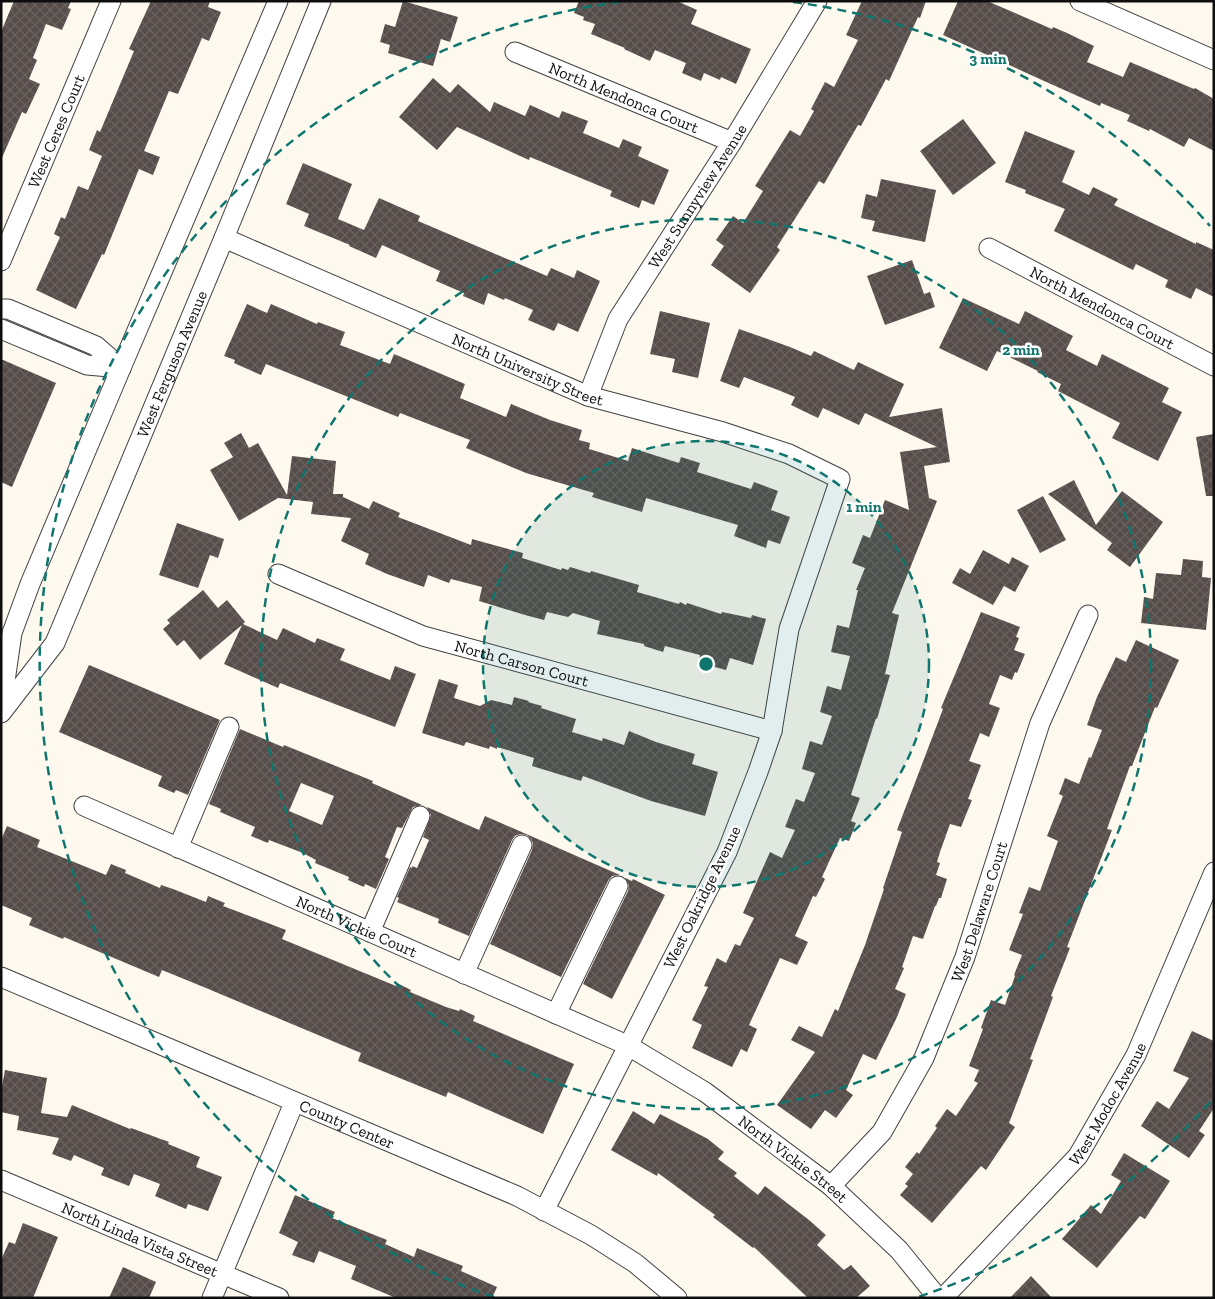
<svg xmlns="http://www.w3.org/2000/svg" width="1215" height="1299" viewBox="0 0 1215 1299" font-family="'Zilla Slab',serif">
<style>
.building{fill:url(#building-cross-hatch);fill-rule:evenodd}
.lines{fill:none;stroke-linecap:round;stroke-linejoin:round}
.minor-casing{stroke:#414141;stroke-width:21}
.minor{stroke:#fff;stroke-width:19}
.ring{fill:none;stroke:#0f766e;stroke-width:2.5;stroke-dasharray:9 6}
.labels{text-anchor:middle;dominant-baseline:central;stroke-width:5;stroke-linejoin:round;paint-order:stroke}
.street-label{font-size:16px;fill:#0e0e0e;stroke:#fff}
.centre{fill:#0f766e;stroke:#fff;stroke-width:2.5}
.ring-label{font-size:15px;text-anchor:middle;font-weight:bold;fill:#0f766e;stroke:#fff;stroke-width:5;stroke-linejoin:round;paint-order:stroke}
</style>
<defs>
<pattern id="building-cross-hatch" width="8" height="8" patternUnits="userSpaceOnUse" patternTransform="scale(1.25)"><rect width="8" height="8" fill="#564d4a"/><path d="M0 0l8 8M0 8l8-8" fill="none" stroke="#696260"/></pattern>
</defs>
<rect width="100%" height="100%" fill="#fef9ef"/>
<g class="building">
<polygon points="14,1 71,1 68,8 71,9 62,30 46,24 33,58 37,60 29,79 40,84 26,114 22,112 1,160 1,32"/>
<polygon points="151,1 210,1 208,7 221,12 209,41 202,38 178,94 169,91 144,151 160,157 153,175 139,169 104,255 102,254 76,309 36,290 60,237 54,234 61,217 65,219 78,186 88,190 102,156 89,150 97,130 100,132 134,51 129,49"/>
<polygon points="403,1 458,17 450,42 441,39 433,66 388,53 390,45 380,42 385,24 395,27"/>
<polygon points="579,1 677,1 697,10 691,24 751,49 736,84 721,77 720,80 704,73 701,81 682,73 686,63 655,50 650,61 624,49 625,48 591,34 595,24 583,20 584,17 574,13"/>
<polygon points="862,1 926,1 920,18 918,17 889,81 886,79 861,126 858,125 824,184 819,181 777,247 780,250 750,293 711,265 724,246 716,240 733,216 743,223 763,191 755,186 790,130 800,136 814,111 811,109 825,82 834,87 858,40 846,35"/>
<polygon points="958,1 987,1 1052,29 1053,27 1067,33 1094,46 1087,62 1123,77 1130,62 1194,89 1195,88 1214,99 1214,151 1189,138 1184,147 1150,129 1149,131 1127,121 1130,115 1101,103 1100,106 1053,85 943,35"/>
<polygon points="433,78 450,93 458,84 490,112 494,102 525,116 530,105 559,118 562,111 588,121 583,133 619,148 623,139 642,147 638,156 669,170 654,205 642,200 639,208 610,196 612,191 530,157 529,160 457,127 437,150 399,117"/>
<polygon points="963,119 996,163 953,195 920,151"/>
<polygon points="1025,131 1075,151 1062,182 1089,195 1093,187 1118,199 1114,205 1196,244 1196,242 1214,250 1214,297 1196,288 1191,299 1165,287 1168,280 1136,264 1133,270 1054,231 1065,209 1025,193 1026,190 1005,182"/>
<polygon points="303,163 352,184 338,219 364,230 379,198 420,216 418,221 547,276 551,268 574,278 577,270 600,281 578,332 558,323 554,331 528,320 533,310 505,298 504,300 488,293 484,305 463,296 464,293 436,281 440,271 382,245 376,258 349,246 350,245 304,226 309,214 286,204"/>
<polygon points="881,179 936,190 925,242 872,231 875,221 861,218 866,194 877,197"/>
<polygon points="912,260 924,294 930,292 935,307 885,325 867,276"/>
<polygon points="963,298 1019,324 1025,311 1073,336 1066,350 1097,366 1102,354 1169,388 1162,402 1182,412 1158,461 1112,438 1120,423 1058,391 1061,384 1037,372 1038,371 997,351 987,371 939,348"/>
<polygon points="247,304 267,313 271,304 317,324 318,322 345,332 340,345 390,364 394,354 465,384 460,398 506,417 511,404 550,420 582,430 579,440 590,443 589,449 599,452 628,461 632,448 679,463 681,457 700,463 697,472 751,489 754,482 778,491 771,510 790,517 780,544 768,540 766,548 734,536 738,525 646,498 642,512 592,497 594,493 526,473 466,448 470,440 400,413 398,417 266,364 261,375 234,363 235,360 224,356"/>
<polygon points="660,311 710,323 698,378 672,372 675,359 650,354"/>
<polygon points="739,329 790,347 811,356 814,351 854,370 858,362 904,384 889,417 942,408 950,462 924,466 929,498 937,501 892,613 899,615 885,674 890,675 877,719 876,718 851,795 860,798 851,821 856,823 849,841 840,838 822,877 825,879 816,897 813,896 795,936 808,942 797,965 780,958 749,1025 757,1029 747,1052 741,1049 732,1067 692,1048 702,1025 692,1020 708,987 704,986 717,958 726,963 735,944 740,946 754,918 743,913 770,852 782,858 795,830 785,827 796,799 804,802 815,773 802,769 810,741 822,745 832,716 820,712 827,686 841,690 850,656 831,652 837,625 849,628 858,590 856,590 865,568 852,563 863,535 870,538 885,500 909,510 900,452 937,447 865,413 859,425 823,408 818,418 791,405 795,397 778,390 744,377 739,388 720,381"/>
<polygon points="1,359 56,383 12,487 1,482"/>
<polygon points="241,433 249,448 258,443 287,495 292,456 336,461 333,494 343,494 343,497 369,509 373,501 400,513 398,517 471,545 472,539 523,553 522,558 561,570 562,568 568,570 570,567 590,573 591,571 639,585 637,592 679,604 680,602 686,605 687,603 721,614 722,612 751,618 752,615 766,619 753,665 730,658 726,670 707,665 707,663 699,660 700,655 665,646 663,652 644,646 644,644 597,634 600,621 573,613 568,617 547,612 544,620 525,615 479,601 482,587 451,579 449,583 428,575 424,587 387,574 365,564 369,554 341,541 351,518 311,514 313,502 278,498 239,521 210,470 233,457 224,443"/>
<polygon points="1214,434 1214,496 1206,496 1196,437"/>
<polygon points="1074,480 1096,525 1122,491 1163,522 1130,567 1107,550 1112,543 1048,494"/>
<polygon points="1043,496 1066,540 1040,553 1017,510"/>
<polygon points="177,523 224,539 218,558 210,555 198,588 159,575"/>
<polygon points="983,550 1009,564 1012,557 1029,566 1015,592 1004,586 993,605 952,583 960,568 970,574"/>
<polygon points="1183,559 1203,561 1202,577 1211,578 1206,630 1141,623 1144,597 1153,599 1156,573 1181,575"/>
<polygon points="203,590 218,608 227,600 245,622 243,624 277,640 283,628 315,643 317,638 345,649 340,660 390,680 395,666 416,674 395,727 280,683 278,688 224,664 242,625 200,660 184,640 177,646 163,629 170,623 167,620"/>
<polygon points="981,612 1020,627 1016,637 1019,638 1014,650 1025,654 1017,673 1015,672 1012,680 1000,675 989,704 1000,708 989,737 980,733 969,761 981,765 968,799 972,800 961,827 950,824 940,852 937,862 940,863 936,875 947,879 941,898 939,898 936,906 935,906 923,939 913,936 902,967 904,968 895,989 906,994 897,1017 876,1060 863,1054 846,1090 853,1095 836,1118 825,1110 811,1129 777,1105 815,1052 791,1040 799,1026 822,1037 835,1009 838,1011 865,945 884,889 883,888 902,832 897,830 943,709 941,708"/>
<polygon points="1136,640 1179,660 1157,708 1155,707 1132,766 1130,766 1107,829 1112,830 1067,947 1070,948 1051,996 1053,997 1030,1059 1033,1060 1009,1123 1015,1127 986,1170 981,1166 932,1223 900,1195 908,1186 905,1184 913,1174 905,1167 917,1152 919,1154 937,1128 935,1126 947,1109 956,1116 978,1083 974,1081 979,1070 969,1066 983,1029 981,1028 991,1000 1005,1005 1015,976 1014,975 1022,955 1009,950 1023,914 1019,913 1029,887 1040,891 1058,841 1047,836 1063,796 1059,794 1065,778 1079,784 1089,757 1091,758 1102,730 1087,725 1097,697 1116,657 1126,662"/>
<polygon points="89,665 220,720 188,795 176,790 174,793 158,786 162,776 59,732"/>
<polygon points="439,679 458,685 454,698 480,706 491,700 512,705 514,697 529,701 528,702 542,706 541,708 576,719 572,732 602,741 603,738 624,745 629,731 656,742 695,754 692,764 718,772 705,816 651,801 583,776 581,781 532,766 534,758 497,747 497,749 490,746 489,749 466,742 464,746 422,733"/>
<path d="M240,729L283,747L284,745L373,781L372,783L422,805L413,807L402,828L397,827L385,857L389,859L376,889L365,884L364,887L348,880L349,877L315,863L316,860L303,853L269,840L268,843L251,836L255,827L220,812L221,809L209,804ZM301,783L334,796L322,825L289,811Z"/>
<polygon points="427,807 479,830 485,816 620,875 612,876 608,881 561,977 490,944 532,850 533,843 531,839 527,835 520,834 515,836 512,840 469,936 438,923 439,919 397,902 399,898 397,897 410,867 412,868 412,866 417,868 429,840 423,837 431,815"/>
<polygon points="7,826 40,840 37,847 106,875 111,864 126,870 125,873 160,888 161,885 173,889 206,902 208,896 225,903 223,906 286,930 282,939 396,986 397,983 411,990 410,992 446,1007 459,1011 460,1009 475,1016 473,1021 574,1064 543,1134 448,1092 446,1097 358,1061 361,1053 206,988 162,970 159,977 64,937 63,939 29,925 32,918 1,905 1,840"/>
<polygon points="625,878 632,881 633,879 665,895 612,999 583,984 628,891 629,885"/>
<polygon points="1192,1031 1214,1041 1214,1108 1199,1131 1205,1135 1189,1158 1141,1126 1157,1101 1169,1109 1189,1078 1173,1071"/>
<polygon points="5,1070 47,1078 41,1113 67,1117 72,1105 130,1129 131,1128 169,1142 168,1144 200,1157 196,1167 222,1177 208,1211 188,1204 186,1209 155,1196 160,1184 134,1174 129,1186 101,1175 104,1168 74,1155 71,1161 52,1154 59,1138 17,1130 19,1116 1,1112 1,1092"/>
<polygon points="633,1111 654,1124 660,1114 708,1139 724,1152 718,1159 737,1173 734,1176 758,1195 765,1186 809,1220 826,1235 817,1245 844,1270 851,1265 870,1286 856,1298 808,1298 754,1247 753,1248 713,1217 715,1215 658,1173 657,1176 611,1150"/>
<polygon points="1124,1153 1170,1181 1145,1219 1140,1216 1097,1268 1062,1239 1091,1205 1101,1214 1121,1181 1111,1175"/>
<polygon points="295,1195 335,1212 332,1218 387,1240 385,1244 414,1257 417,1248 463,1266 461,1271 497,1287 492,1298 396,1298 351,1279 356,1266 319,1251 314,1263 292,1255 298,1242 279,1233"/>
<polygon points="23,1223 58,1237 33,1298 1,1298 1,1260 9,1242 15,1244"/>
<polygon points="123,1267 156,1282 149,1298 109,1298"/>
<polygon points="1031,1276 1052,1298 1010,1298"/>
</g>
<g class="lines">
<defs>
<g id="minor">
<polyline points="1080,1 1214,60"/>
<path id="s1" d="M515,52L732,142"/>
<path id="s2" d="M224,238L588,396L723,432L789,454L840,479L789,629L772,731L758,772L727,852L544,1211"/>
<path id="s3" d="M989,248L1214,366"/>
<path id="s4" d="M1,261L111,1"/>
<polyline points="1,309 8,309 96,346 121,368"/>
<polyline points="1,329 87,365 121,368"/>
<path id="s5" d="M588,396L618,319L732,142L817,1"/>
<path id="s6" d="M278,574L423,636L772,731"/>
<polyline points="1,709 12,633 30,584 121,368 278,1"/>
<path id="s7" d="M1,713L55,643L224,238L321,1"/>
<path id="s8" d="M84,806L627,1045L705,1092L831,1186L899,1250L938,1298"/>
<polyline points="178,848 229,727"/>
<polyline points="370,932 420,816"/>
<polyline points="464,974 522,845"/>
<path id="s9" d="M1,977L517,1196L591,1235L635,1263L677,1298"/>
<polyline points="556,1014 618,886"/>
<path id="s10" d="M1,1180L279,1298"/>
<path id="s11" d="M831,1186L882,1132L924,1058L965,957L1040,723L1088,615"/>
<polyline points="212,1298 294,1103"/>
<path id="s12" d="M943,1298L1078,1156L1136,1055L1214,872"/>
</g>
</defs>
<use href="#minor" class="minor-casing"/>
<use href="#minor" class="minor"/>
</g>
<circle cx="706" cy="664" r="223" fill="#0f766e" fill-opacity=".12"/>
<g class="ring">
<circle cx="706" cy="664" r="223"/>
<circle cx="706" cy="664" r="445"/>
<path d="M1210 1102A668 668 0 0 1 918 1297M494 1297A668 668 0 0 1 619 2M793 2A668 668 0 0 1 1210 226"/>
</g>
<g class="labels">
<g class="street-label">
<text stroke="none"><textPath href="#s1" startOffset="118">North Mendonca Court</textPath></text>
<text stroke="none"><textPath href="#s4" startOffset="141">West Ceres Court</textPath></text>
<text stroke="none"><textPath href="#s5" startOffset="229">West Sunnyview Avenue</textPath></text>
<text stroke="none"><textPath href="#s3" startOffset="128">North Mendonca Court</textPath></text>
<text stroke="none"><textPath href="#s7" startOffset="391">West Ferguson Avenue</textPath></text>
<text stroke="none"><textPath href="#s2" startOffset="331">North University Street</textPath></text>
<text stroke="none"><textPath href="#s6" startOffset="260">North Carson Court</textPath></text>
<text transform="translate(702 897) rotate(-64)">West Oakridge Avenue</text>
<text stroke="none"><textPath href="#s11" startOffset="316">West Delaware Court</textPath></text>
<text stroke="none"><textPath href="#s8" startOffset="298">North Vickie Court</textPath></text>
<text stroke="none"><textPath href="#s12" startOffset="256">West Modoc Avenue</textPath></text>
<text stroke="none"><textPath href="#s9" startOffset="376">County Center</textPath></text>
<text stroke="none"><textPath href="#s8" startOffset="795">North Vickie Street</textPath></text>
<text stroke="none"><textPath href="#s10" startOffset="151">North Linda Vista Street</textPath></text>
</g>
</g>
<circle cx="706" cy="664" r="8" class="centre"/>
<g class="ring-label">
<text x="988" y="64">3 min</text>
<text x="1021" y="355">2 min</text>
<text x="864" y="512">1 min</text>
</g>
<rect width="1215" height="1299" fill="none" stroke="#0e0e0e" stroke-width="5"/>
</svg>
